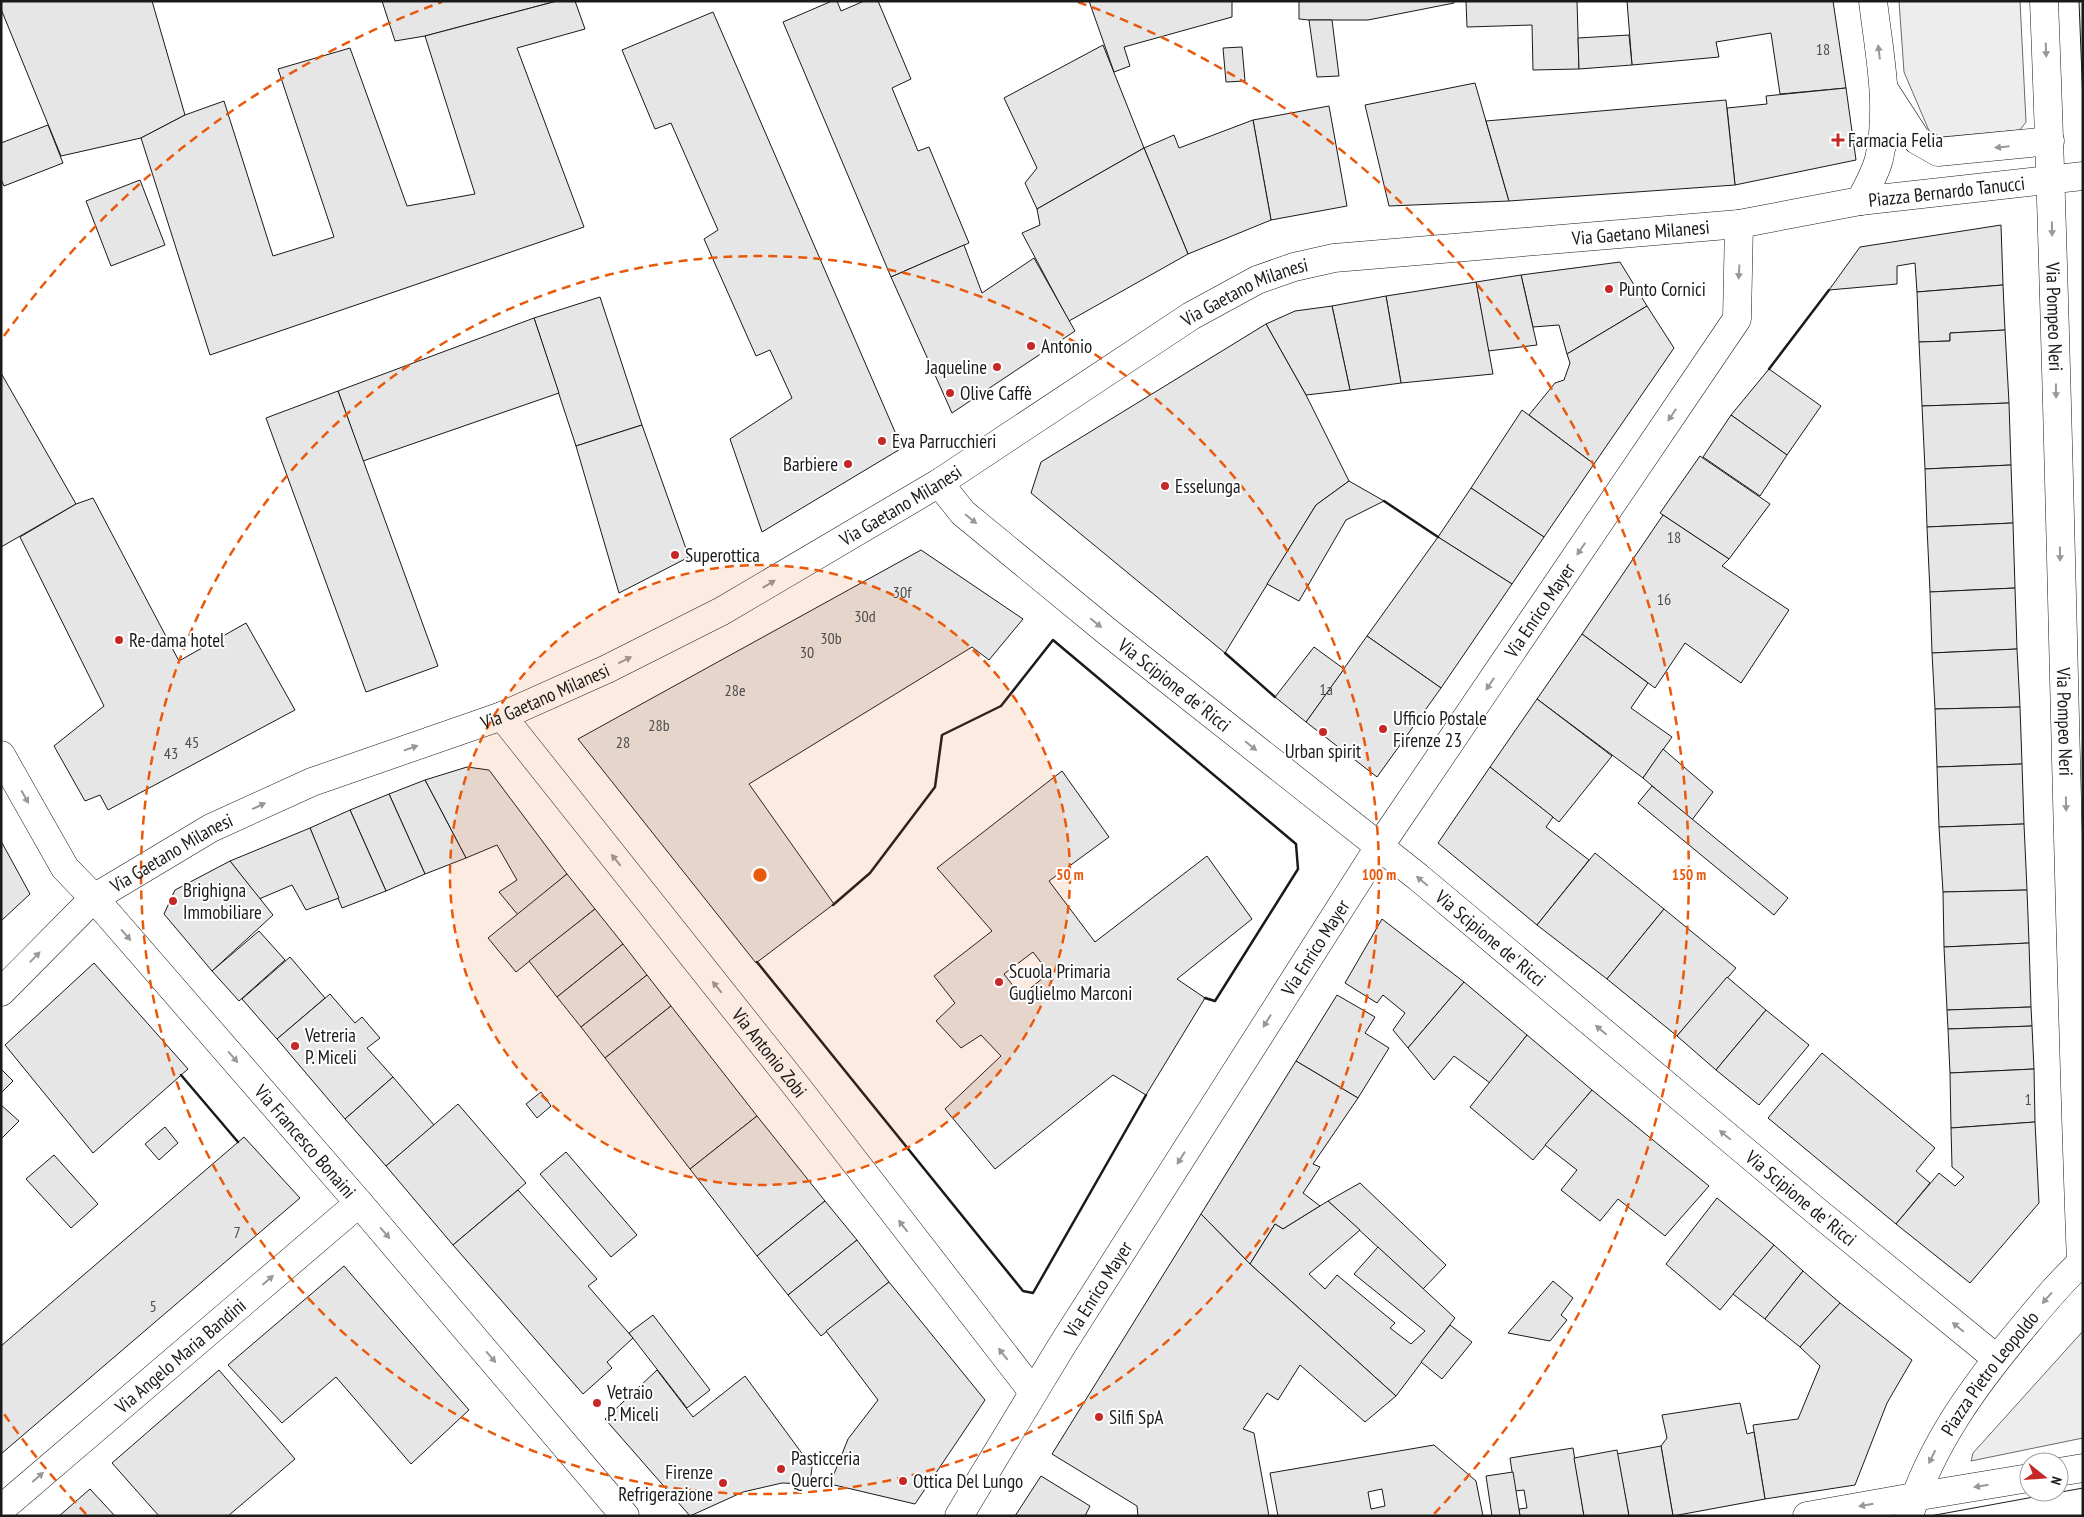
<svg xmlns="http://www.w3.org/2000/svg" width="2084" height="1517" viewBox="0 0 2084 1517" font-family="'PT Sans Narrow',sans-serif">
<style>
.built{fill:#ededed;stroke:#6a6a6a}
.building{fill:#e6e6e6;stroke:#1a1a1a;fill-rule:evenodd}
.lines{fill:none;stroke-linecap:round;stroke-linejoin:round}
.minor-casing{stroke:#1a1a1a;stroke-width:29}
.tertiary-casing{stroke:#1a1a1a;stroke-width:29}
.minor{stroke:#fff;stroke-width:28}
.tertiary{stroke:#fff;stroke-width:28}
.tram{stroke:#1a1a1a;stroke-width:1}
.wall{stroke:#1a1a1a;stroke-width:2.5}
.oneway{fill:#989898}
.ring{fill:none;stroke:#e8590c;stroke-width:2.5;stroke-dasharray:9 6}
.poi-dot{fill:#c62828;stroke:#fff;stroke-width:2}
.labels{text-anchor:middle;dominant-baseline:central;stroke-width:4;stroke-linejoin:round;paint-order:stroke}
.number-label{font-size:16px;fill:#4d4d4d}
.poi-label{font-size:19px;fill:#1a1a1a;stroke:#fff;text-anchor:start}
.street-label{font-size:19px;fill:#1a1a1a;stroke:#fff}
.centre{fill:#e8590c;stroke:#fff;stroke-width:2.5}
.ring-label{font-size:15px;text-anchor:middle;font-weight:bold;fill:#e8590c;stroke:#fff;stroke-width:4;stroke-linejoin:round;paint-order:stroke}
</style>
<rect width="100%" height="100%" fill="#fff"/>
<g class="built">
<polygon points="1899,1 2020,1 2026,122 2020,130 1942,137 1930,133 1904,72"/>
<polygon points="2083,1331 2083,1438 1971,1461 1973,1453"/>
</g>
<g class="building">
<polygon points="1,1 152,1 185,115 141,138 61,156 1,9"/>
<polygon points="382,1 557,1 425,36 395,41"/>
<polygon points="557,1 575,1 585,29 517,48 584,227 210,355 141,138 185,115 224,101 273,256 334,237 278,69 350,48 407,206 475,194 425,36"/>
<polygon points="832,1 837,1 841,11 864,1 878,1 911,79 892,88 918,151 929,147 969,243 891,277 783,22"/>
<polygon points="1089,1 1232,1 1232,17 1124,47 1130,66 1114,72"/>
<polygon points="1299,1 1454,1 1454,3 1368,20 1309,20 1299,19"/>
<polygon points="1466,1 1577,1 1579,69 1533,70 1532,25 1467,27"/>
<polygon points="1627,1 1833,1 1846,88 1780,94 1771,33 1716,42 1719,57 1632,65"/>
<polygon points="2079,1 2083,1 2083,103"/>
<polygon points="713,12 902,448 762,532 730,439 792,398 770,350 756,356 704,239 718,230 671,123 655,129 622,50"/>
<polygon points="1309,20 1332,20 1339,76 1317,77"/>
<polygon points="1629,35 1632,65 1579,69 1578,38"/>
<polygon points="1103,45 1144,148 1037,209 1025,183 1037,168 1004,98"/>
<polygon points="1242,47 1245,81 1226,82 1223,48"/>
<polygon points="1475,83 1509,201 1389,206 1365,105"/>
<polygon points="1846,88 1856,160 1735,185 1727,108 1767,104 1766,96"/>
<polygon points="1726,100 1735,185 1509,201 1486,121"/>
<polygon points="1329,106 1347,206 1271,220 1253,120"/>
<polygon points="1253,120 1271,220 1188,254 1144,148 1174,135 1179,148"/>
<polygon points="48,125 63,163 4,186 1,179 1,143"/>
<polygon points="1144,148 1188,254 1069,321 1022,233 1040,225 1037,209"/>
<polygon points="140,180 165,245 111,266 86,201"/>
<polygon points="2001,225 2003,285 1917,292 1915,263 1897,266 1897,284 1829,290 1860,247"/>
<polygon points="964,245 982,293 1034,258 1075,331 952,413 891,277"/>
<polygon points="1620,262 1647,306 1567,354 1559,325 1533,327 1521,275"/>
<polygon points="1521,275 1537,345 1488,351 1476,282"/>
<polygon points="1476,282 1493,374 1401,383 1386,296"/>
<polygon points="2003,285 2005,330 1950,333 1950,341 1919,342 1917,292"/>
<polygon points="1386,296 1401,383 1350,390 1332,306"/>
<polygon points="600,297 642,425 576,446 534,318"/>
<polygon points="1332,306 1350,390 1306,395 1266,324 1295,311"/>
<polygon points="1647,306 1674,348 1594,464 1529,415 1555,383 1564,380 1570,363 1567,354"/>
<polygon points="534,318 559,393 363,461 338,391"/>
<polygon points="1266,324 1306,395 1349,481 1316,505 1225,653 1031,493 1041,462"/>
<polygon points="2005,330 2009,403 1922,406 1919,342 1950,341 1950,333"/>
<polygon points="1769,369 1821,406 1787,455 1731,415"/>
<polygon points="1,373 76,504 1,547"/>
<polygon points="338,391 438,666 366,692 266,418"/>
<polygon points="2009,403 2011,465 1925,469 1922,406"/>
<polygon points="1522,410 1594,464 1544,537 1471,488"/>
<polygon points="1731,415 1787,455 1760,496 1703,457"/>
<polygon points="642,425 689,557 619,593 576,446"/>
<polygon points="1700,456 1770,504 1729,559 1660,513"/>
<polygon points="2011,465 2013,523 1927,527 1925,469"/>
<polygon points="1349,481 1384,501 1346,520 1299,601 1267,584 1316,505"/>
<polygon points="1471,488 1544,537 1512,584 1438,537"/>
<polygon points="93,498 179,661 246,623 295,710 108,810 100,795 85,801 54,746 104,706 20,537 76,504"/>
<polygon points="1663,515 1729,559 1722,566 1789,610 1741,683 1685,643 1655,688 1582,634"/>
<polygon points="2013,523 2015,588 1930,592 1927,527"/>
<polygon points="1438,537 1512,584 1441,688 1367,636"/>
<polygon points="921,550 1023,619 989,660 972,647 749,784 834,904 756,963 578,739"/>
<polygon points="2015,588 2017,649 1932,653 1930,592"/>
<polygon points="1582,634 1648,683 1631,708 1672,737 1643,778 1537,699"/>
<polygon points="1367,636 1441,688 1377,777 1306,722"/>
<polygon points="1314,647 1344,669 1306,722 1275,697"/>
<polygon points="2017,649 2020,707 1935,709 1932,653"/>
<polygon points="1537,699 1612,756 1559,822 1490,767"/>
<polygon points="2020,707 2022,764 1937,767 1935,709"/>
<polygon points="1663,749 1713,792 1692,820 1643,778"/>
<polygon points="2022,764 2024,824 1939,827 1937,767"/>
<polygon points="467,767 489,770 567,874 518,915 499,892 517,880 497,845 466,858 425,780"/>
<polygon points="1490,767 1553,817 1546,827 1589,860 1537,925 1438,843"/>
<path d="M1062,771L1109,837L1049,881L1095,942L1207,856L1252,919L1177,979L1205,998L1146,1095L1113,1075L995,1169L945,1109L1001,1056L981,1035L961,1048L936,1021L955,1003L934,976L992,931L937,868ZM1033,952L1049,973L1021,996L1004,974Z"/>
<polygon points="425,780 466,858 425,874 389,794"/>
<polygon points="1652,786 1788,898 1774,915 1638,803"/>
<polygon points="389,794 425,874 386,891 350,810"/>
<polygon points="350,810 386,891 342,908 310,828"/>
<polygon points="2024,824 2027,890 1943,892 1939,827"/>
<polygon points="310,828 339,898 306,910 292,885 259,899 230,861"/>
<polygon points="1,841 30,894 1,921"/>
<polygon points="1595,853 1664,909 1607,979 1537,925"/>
<polygon points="230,861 273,915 212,971 164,914 175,890"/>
<polygon points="567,874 595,909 516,972 488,938"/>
<polygon points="2027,890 2029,943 1944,947 1943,892"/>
<polygon points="595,909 623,944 557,997 529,961"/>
<polygon points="1664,909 1736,968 1677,1036 1607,979"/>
<polygon points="1382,919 1464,982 1408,1048 1393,1030 1405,1013 1383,995 1377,1003 1345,983"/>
<polygon points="259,931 285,960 239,1001 212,971"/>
<polygon points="2029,943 2031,1007 1947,1010 1944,947"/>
<polygon points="623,944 647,975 581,1027 557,997"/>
<polygon points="290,957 325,998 277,1039 242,999"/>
<polygon points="94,963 188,1069 93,1153 5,1045"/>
<polygon points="647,975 671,1006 605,1058 581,1027"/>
<polygon points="1727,977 1766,1010 1716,1070 1677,1036"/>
<polygon points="1464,982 1527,1035 1490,1083 1454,1056 1434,1080 1408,1048"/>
<polygon points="330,994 355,1023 362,1017 380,1038 367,1048 393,1077 345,1119 277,1039"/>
<polygon points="1337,995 1375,1017 1365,1033 1389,1048 1358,1098 1296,1061"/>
<polygon points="671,1006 757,1116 690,1169 605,1058"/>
<polygon points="2031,1007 2032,1026 1948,1029 1947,1010"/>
<polygon points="1766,1010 1809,1045 1759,1105 1716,1070"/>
<polygon points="2032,1026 2034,1069 1950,1073 1948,1029"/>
<polygon points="1527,1035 1592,1090 1533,1160 1470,1107"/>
<polygon points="1822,1053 1935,1148 1916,1171 1930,1183 1896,1224 1768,1118"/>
<polygon points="1296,1061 1358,1098 1313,1164 1320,1167 1303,1193 1320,1206 1283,1229 1275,1224 1250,1264 1201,1214"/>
<polygon points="1,1069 13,1081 1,1093"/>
<polygon points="2034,1069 2035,1122 1951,1128 1950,1073"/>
<polygon points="393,1077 434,1125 386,1166 345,1119"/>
<polygon points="1592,1090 1709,1186 1665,1236 1618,1199 1600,1221 1561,1190 1577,1170 1545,1145"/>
<polygon points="541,1092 551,1106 537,1118 526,1104"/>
<polygon points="458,1104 526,1183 453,1245 386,1166"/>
<polygon points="1,1105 19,1121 1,1139"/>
<polygon points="757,1116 825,1201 757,1256 690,1169"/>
<polygon points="2035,1122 2039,1203 1970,1283 1896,1224 1939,1173 1955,1186 1964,1177 1952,1167 1951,1128"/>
<polygon points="165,1127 178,1143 159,1160 145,1144"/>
<polygon points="244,1137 300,1198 1,1454 1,1346"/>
<polygon points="566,1152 637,1235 611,1257 540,1174"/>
<polygon points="54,1155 98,1204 71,1228 26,1179"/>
<polygon points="1360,1183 1446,1265 1423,1289 1328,1201"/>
<polygon points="518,1190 597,1279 588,1286 633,1338 607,1362 612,1368 583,1394 453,1245"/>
<polygon points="1717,1198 1774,1245 1720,1310 1666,1264"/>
<polygon points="825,1201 857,1240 788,1295 757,1256"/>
<polygon points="1328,1201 1360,1230 1309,1274 1325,1289 1337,1275 1395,1323 1390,1328 1411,1344 1425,1331 1354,1274 1378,1247 1455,1318 1396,1396 1250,1264 1275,1224 1283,1229"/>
<polygon points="1201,1214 1250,1264 1396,1396 1365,1422 1300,1365 1278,1400 1267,1393 1243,1429 1254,1433 1269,1516 1138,1516 1137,1506 1052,1454"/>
<polygon points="857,1240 889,1282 821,1336 788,1295"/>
<polygon points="1774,1245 1803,1271 1765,1319 1733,1294"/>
<polygon points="344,1266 469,1410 411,1464 336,1377 282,1423 228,1365"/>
<polygon points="1803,1271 1840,1303 1800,1347 1765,1319"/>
<polygon points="1553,1281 1573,1298 1561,1315 1567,1320 1550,1341 1508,1333"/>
<polygon points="889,1282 985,1400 915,1504 830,1484 848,1439 878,1400 826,1331"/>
<polygon points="1840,1303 1912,1360 1887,1403 1855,1485 1765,1499 1753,1425 1798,1419 1820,1366 1800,1347"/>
<polygon points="653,1315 710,1390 687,1408 629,1333"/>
<polygon points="1450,1325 1472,1342 1442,1379 1421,1362"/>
<polygon points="219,1370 295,1459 228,1516 159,1516 112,1463"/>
<polygon points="657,1370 693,1417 745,1376 812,1467 810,1484 782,1483 743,1492 690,1516 605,1419"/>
<polygon points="1740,1403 1747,1434 1754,1432 1765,1499 1673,1516 1661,1446 1667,1438 1662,1415"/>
<path d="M1434,1445L1476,1481L1483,1516H1278L1270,1473ZM1382,1489L1385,1506L1371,1509L1368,1492Z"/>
<polygon points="1661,1446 1673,1516 1629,1516 1617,1454"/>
<polygon points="1573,1448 1584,1516 1520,1516 1519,1509 1527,1508 1524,1490 1515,1491 1510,1458"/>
<polygon points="1617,1450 1629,1516 1584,1516 1574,1458"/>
<polygon points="1513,1472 1520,1516 1492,1516 1486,1476"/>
<polygon points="1041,1476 1090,1506 1085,1516 1015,1516"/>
<polygon points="90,1489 115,1516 59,1516"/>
</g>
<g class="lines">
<defs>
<g id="minor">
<polyline points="1884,89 1917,140 1938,152 2050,141"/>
<path d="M1860,201C1867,188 1875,174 1879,159C1891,107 1879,53 1873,1"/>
<path id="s1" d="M939,483L963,513L1109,633L1418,877L1815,1210L1996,1358"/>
<path id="s2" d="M502,716L797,1087L1033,1392"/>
<path id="s3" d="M1,755L65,868L94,898L359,1203L625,1516"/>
<path id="s4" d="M1,992L94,898L211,828L312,782L502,716L607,669L722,611L939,483L1191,316L1257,280L1294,267L1334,258L1739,224L1860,201L2083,176"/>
<polyline points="2059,1472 2083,1468"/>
<polyline points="1914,1497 2029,1478"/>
<path id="s5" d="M1,1509L359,1203"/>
<path id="s6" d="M959,1516L1061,1347L1379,847L1737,319L1739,224"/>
</g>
<g id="tertiary">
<path id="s7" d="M2044,1C2061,422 2065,842 2081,1263"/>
<polyline points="1807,1516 1914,1497"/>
<path id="s8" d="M1909,1516C1931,1444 1976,1383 2024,1326C2043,1303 2061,1281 2083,1261"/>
</g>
</defs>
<use href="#minor" class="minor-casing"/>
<use href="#tertiary" class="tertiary-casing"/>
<use href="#minor" class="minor"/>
<use href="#tertiary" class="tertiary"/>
<polyline class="tram" points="1930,1516 2083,1488"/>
<g class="wall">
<polyline points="1769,369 1829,290"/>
<polyline points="1384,501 1438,537"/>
<polyline points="1225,653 1275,697"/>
<polyline points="833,905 870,873 935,787 942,735 1001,706 1053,640 1296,844 1298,869 1215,1001 1205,998"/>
<polyline points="757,962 1023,1291 1033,1293 1146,1095"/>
<polyline points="181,1075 238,1142"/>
</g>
</g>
<defs><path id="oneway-solid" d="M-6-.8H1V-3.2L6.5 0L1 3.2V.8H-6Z" transform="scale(1.25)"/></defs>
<g class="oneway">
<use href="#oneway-solid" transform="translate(2046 50) rotate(88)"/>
<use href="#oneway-solid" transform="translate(1879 52) rotate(-97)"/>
<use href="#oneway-solid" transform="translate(2002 147) rotate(174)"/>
<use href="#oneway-solid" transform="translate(2052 229) rotate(89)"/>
<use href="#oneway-solid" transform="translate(1739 272) rotate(93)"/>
<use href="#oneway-solid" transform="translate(2056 391) rotate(89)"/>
<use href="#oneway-solid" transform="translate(1672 415) rotate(124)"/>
<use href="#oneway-solid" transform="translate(971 519) rotate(39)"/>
<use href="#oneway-solid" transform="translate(1581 549) rotate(124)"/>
<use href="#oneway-solid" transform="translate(2060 554) rotate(89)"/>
<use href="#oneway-solid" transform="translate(769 584) rotate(-31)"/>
<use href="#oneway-solid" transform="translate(1096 623) rotate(39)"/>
<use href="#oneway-solid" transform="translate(625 660) rotate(-26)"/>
<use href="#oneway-solid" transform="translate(1490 684) rotate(124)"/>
<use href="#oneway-solid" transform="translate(1251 746) rotate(39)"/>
<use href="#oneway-solid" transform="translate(411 748) rotate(-19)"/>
<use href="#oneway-solid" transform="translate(25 797) rotate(61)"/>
<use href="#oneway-solid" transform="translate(2066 804) rotate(89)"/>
<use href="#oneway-solid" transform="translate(259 806) rotate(-25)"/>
<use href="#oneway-solid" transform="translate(616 860) rotate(-129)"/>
<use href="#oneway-solid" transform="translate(1422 881) rotate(-140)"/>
<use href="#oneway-solid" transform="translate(126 935) rotate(49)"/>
<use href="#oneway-solid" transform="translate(35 957) rotate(-46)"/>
<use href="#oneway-solid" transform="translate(717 987) rotate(-129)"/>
<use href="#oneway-solid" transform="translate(1267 1021) rotate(122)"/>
<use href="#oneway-solid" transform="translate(1601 1030) rotate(-140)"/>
<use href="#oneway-solid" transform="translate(233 1057) rotate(49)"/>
<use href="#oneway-solid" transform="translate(1725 1135) rotate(-140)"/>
<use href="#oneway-solid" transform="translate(1181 1158) rotate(122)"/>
<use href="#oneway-solid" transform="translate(903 1226) rotate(-128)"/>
<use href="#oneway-solid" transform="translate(385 1233) rotate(49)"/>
<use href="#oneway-solid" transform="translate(268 1280) rotate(-41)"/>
<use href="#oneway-solid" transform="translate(2047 1298) rotate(131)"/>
<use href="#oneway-solid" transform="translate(1958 1327) rotate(-141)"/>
<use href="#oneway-solid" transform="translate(1003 1354) rotate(-128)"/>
<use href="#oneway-solid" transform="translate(491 1357) rotate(49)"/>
<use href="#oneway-solid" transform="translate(1932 1457) rotate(116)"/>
<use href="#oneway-solid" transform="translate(38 1477) rotate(-41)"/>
<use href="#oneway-solid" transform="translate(1981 1486) rotate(171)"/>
<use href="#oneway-solid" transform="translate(1866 1505) rotate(170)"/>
</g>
<circle cx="760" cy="875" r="310" fill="#e8590c" fill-opacity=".12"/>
<g class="ring">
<circle cx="760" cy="875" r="310"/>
<circle cx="760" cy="875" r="619"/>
<path d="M86 1514A929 929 0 0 1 4 1414M4 336A929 929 0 0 1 442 2M1078 2A929 929 0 0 1 1434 1514"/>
</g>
<g class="poi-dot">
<path d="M1835.5 132.5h5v5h5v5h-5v5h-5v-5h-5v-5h5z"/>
<circle cx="1609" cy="289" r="5"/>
<circle cx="1031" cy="346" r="5"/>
<circle cx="997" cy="367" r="5"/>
<circle cx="950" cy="393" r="5"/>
<circle cx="882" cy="441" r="5"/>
<circle cx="848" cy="464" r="5"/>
<circle cx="1165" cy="486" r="5"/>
<circle cx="675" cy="555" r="5"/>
<circle cx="119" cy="640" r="5"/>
<circle cx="1383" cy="729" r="5"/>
<circle cx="1323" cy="732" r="5"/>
<circle cx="173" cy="901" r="5"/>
<circle cx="999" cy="982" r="5"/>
<circle cx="295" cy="1046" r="5"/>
<circle cx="597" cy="1403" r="5"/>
<circle cx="1099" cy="1417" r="5"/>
<circle cx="781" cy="1469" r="5"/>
<circle cx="903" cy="1481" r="5"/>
<circle cx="723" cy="1483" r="5"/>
</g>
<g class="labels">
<g class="number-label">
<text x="1823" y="49">18</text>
<text x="1674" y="537">18</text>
<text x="902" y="592">30f</text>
<text x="1664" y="599">16</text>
<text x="865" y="616">30d</text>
<text x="831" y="638">30b</text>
<text x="807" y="652">30</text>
<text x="1326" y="689">1a</text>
<text x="735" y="690">28e</text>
<text x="659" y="725">28b</text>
<text x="192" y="742">45</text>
<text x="623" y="742">28</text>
<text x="171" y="753">43</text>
<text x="2028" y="1099">1</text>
<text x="237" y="1232">7</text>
<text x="153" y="1306">5</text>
</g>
<g class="poi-label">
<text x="1848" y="140">Farmacia Felia</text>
<text x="1619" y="289">Punto Cornici</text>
<text x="1041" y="346">Antonio</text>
<text x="987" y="367" text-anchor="end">Jaqueline</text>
<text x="960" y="393">Olive Caffè</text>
<text x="892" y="441">Eva Parrucchieri</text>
<text x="838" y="464" text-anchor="end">Barbiere</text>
<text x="1175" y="486">Esselunga</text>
<text x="685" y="555">Superottica</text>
<text x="129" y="640">Re-dama hotel</text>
<text x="1393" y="718">Ufficio Postale<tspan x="1393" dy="22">Firenze 23</tspan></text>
<text x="1323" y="751" text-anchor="middle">Urban spirit</text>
<text x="183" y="890">Brighigna<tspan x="183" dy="22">Immobiliare</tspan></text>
<text x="1009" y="971">Scuola Primaria<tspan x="1009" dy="22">Guglielmo Marconi</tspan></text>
<text x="305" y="1035">Vetreria<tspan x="305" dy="22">P. Miceli</tspan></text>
<text x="607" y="1392">Vetraio<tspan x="607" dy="22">P. Miceli</tspan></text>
<text x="1109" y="1417">Silfi SpA</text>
<text x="791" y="1458">Pasticceria<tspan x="791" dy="22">Querci</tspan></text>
<text x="713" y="1472" text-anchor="end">Firenze<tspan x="713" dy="22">Refrigerazione</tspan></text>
<text x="913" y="1481">Ottica Del Lungo</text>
</g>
<g class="street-label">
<text stroke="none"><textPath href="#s4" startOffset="2151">Piazza Bernardo Tanucci</textPath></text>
<text stroke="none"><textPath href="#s4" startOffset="1842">Via Gaetano Milanesi</textPath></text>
<text stroke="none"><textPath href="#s4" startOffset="1438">Via Gaetano Milanesi</textPath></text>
<text stroke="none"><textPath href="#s7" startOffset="316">Via Pompeo Neri</textPath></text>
<text stroke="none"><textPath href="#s4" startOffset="1032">Via Gaetano Milanesi</textPath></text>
<text stroke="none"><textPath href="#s6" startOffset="1076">Via Enrico Mayer</textPath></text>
<text stroke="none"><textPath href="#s1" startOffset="311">Via Scipione de' Ricci</textPath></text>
<text stroke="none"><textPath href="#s4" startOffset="628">Via Gaetano Milanesi</textPath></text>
<text stroke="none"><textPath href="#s7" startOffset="721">Via Pompeo Neri</textPath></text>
<text stroke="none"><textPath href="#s4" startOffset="222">Via Gaetano Milanesi</textPath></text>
<text stroke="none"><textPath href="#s1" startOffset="716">Via Scipione de' Ricci</textPath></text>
<text stroke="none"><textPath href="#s6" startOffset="671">Via Enrico Mayer</textPath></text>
<text stroke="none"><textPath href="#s2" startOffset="430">Via Antonio Zobi</textPath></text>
<text stroke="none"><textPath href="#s3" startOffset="494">Via Francesco Bonaini</textPath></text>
<text stroke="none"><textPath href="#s1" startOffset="1121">Via Scipione de' Ricci</textPath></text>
<text stroke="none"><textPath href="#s6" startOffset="266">Via Enrico Mayer</textPath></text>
<text stroke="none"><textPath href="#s5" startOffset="236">Via Angelo Maria Bandini</textPath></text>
<text stroke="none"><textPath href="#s8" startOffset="165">Piazza Pietro Leopoldo</textPath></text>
</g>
</g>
<circle cx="760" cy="875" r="8" class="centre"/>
<g class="ring-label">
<text x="1070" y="880">50 m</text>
<text x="1379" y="880">100 m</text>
<text x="1689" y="880">150 m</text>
</g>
<rect width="2084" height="1517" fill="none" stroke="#1a1a1a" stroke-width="5"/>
<g transform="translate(2044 1477) rotate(107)"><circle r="24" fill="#ffffff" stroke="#a3a3a3"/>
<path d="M0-4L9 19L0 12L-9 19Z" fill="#c62828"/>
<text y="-8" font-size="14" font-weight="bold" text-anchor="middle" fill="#1a1a1a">N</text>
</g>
</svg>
